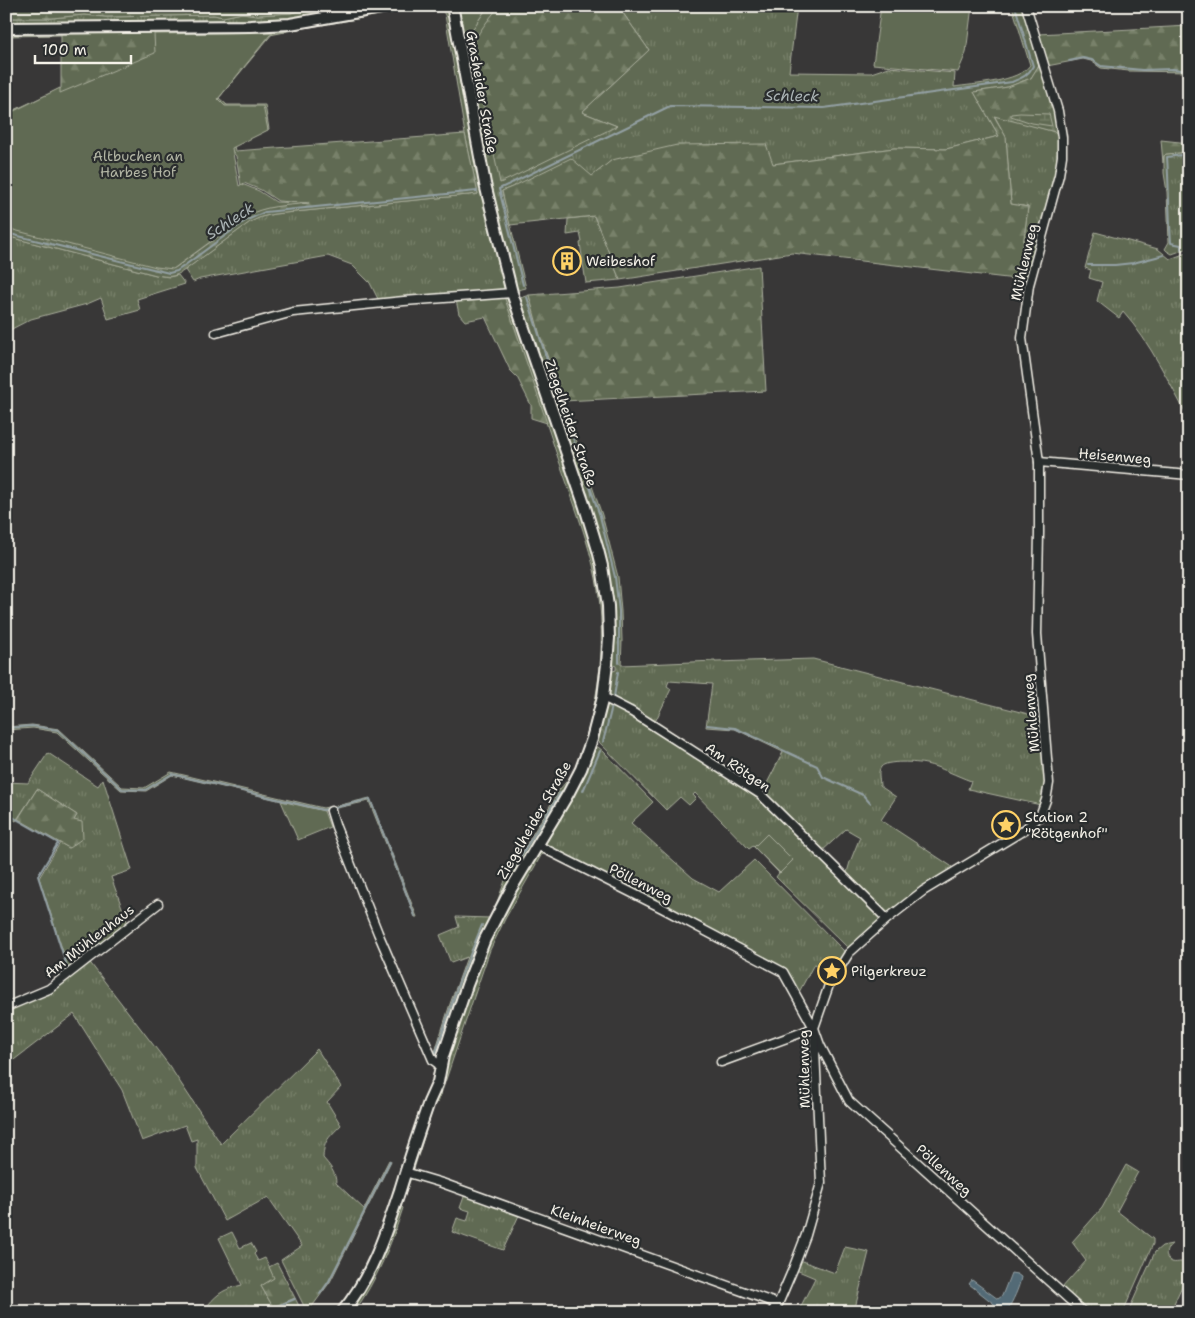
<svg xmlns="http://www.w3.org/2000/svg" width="1195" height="1318" viewBox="0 0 1195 1318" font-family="'Shantell Sans',sans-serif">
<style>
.grass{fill:url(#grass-tufts);stroke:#aaae9d}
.forest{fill:url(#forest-firs);stroke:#aaae9d}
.wetland{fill:url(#wetland-marsh);stroke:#aaae9d}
.green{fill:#616b52;stroke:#aaae9d}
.water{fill:#526a76;stroke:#93a0a4}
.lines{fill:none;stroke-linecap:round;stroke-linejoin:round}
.stream{stroke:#93a0a4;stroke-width:2}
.minor-casing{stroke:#f4f1e8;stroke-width:11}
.tertiary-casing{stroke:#f4f1e8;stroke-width:14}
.minor{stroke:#2a2d2e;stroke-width:8}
.tertiary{stroke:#2a2d2e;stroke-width:10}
.labels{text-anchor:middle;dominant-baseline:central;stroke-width:4.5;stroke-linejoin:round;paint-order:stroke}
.street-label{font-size:14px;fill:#f4f1e8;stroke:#2a2d2e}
.park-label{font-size:14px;fill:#b2b5a4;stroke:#2a2d2e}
.poi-label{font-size:14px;fill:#f4f1e8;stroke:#2a2d2e;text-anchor:start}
.water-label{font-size:15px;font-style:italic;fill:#abb4b5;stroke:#2a2d2e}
</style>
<defs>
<pattern id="grass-tufts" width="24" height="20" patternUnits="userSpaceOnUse" patternTransform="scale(1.25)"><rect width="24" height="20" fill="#616b52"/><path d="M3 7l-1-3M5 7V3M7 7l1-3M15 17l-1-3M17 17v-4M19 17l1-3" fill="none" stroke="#78816b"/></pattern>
<pattern id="forest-firs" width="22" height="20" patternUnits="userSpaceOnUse" patternTransform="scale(1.25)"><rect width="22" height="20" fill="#616b52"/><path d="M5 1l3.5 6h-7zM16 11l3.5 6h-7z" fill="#78816b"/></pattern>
<pattern id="wetland-marsh" width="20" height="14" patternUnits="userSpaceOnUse" patternTransform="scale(1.25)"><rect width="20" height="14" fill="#616b52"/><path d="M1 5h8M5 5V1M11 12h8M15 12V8" fill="none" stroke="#78816b"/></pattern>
</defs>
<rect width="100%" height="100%" fill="#383737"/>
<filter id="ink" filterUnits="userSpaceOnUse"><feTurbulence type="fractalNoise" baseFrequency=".02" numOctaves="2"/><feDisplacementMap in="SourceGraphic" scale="10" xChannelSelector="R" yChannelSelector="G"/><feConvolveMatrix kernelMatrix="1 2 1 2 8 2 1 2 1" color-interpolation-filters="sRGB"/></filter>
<g filter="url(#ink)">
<g class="grass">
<polygon points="315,6 375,6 297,21 6,27 6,18 52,18 84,15 106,17 214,15 223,17 242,13 258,15 291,13"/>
<path d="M414,6H446L451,13L506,288L501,290L379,301L370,283L352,265L328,256L200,279L193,282L185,270L250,222L261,217L274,214L478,194L465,134L445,15C442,9 439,8 432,6L287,31L6,36V32L289,27Z"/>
<path d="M488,6H499L476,38L479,84L617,126L582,112L649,50L618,6H797L789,72L871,73L889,67L955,73L954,87C973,84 1019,82 1030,65L1012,6H1022L1039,65L1031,78L1008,87L974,92L999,136L946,149L894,148L773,164L612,160L592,177L512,187L502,191L526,288L518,290L516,288L493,204L462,45Z"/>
<polygon points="994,115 1059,133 1060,155 1057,173 1027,280 1024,280 1024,264 1022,254 1028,207 1011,204 1006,137"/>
<polygon points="1188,152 1189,158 1181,159 1189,167 1189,248 1172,254 1167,251 1165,249 1169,242 1167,192 1164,173 1164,156 1166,154"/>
<polygon points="594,216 620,280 586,283 580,243 582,242 580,233 567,235 568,219"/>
<path d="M1095,232L1158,249L1170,259L1189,252V419C1169,383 1151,343 1123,312L1119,318L1097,301L1102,282L1089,278L1091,270L1085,268Z"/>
<polygon points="6,236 156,275 169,277 178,275 185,284 137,299 140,310 108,319 101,298 87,304 31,319 6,332"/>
<path d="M529,295L540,335L602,515L618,577L621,611L622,641L621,665L715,661V662L813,659L1040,717C1042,741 1050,783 1041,805L968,789L971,781C957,776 940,767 926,764C917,762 886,760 881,767C877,772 880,780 880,786L896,797L881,820L951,866L954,870L888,914L885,913L846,876L850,862L860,837L846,829L821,852L762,793L783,752L735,729L706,727L712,684L669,681L667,686L671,689L654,724L606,695L610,672L616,670V666L612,664L606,573L519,302L520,298Z"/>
<path d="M504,296H507L512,300L593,546C601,576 606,608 606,640C606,647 604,655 604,663C599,701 588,737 575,773H573C600,709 610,633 593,565C584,529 570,493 558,458C540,404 522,350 504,296Z"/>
<polygon points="605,703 611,703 756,794 883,919 849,949 776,877 779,873 753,846 749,849 695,793 693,795 696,798 689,805 680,797 666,810 595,738"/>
<polygon points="32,725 59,729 122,787 144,788 171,772 323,808 328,807 329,810 324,811 172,775 146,791 121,790 57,732 33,728 6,730 6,727"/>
<polygon points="592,746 598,747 603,751 653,802 631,823 693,878 719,892 754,860 843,950 845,953 832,973 814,964 798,994 785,969 739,947 666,904 547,847 544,842"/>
<polygon points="48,753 98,786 103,779 132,870 111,877 128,924 69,970 39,878 60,843 69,848 74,820 77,815 37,789 16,821 10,818 6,818 6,782 28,783"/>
<polygon points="571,776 572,780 516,874 439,1060 434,1055 450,1004 467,957 451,963 440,935 459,927 456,917 491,918 506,878 560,789"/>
<polygon points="370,798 375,811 417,917 415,917 369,801 332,809 332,807"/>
<polygon points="538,851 543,852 505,919 490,950 481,976 438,1103 435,1102 413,1172 410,1168 463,1004 488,941"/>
<path d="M88,960L168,1064L221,1144L317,1049L341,1087L327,1102L341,1125C329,1138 324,1139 323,1158C330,1166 336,1173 336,1183L364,1209L389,1160L391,1161L330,1282L308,1312H307L281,1260L302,1246L268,1197L225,1221L197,1168V1139L191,1141L185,1125L142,1141L122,1090L74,1014L6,1066V1009L50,990Z"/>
<polygon points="1126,1165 1138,1172 1117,1211 1153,1239 1153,1244 1123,1312 1090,1312 1085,1310 1061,1289 1086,1261 1072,1242 1102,1208"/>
<path d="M412,1175L401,1206L403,1208C391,1245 377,1280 354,1312H345L407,1177Z"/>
<polygon points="465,1194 520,1213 503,1250 452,1232 457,1218 467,1221 470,1211 460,1208"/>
<path d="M232,1232L240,1248L251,1243L256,1252L254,1254L258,1261L265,1258L275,1278L261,1286L273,1307L295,1298L302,1312H210L208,1305C219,1292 225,1289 242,1285L219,1238Z"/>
<path d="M1172,1244C1166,1248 1163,1258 1172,1262C1175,1263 1178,1262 1181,1262C1184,1263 1186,1265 1189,1266V1271L1170,1312H1128L1155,1252L1162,1246Z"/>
<polygon points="845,1247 869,1252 854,1312 798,1312 815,1278 796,1270 800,1260 835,1273"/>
</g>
<g class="forest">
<polygon points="6,6 315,6 291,13 258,15 242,13 223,17 214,15 106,17 84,15 52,18 6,18"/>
<polygon points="457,6 488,6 462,45 457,11"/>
<path d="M499,6H618L649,50L582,112L617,126L511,178L500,183L472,49C474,36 491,17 499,6Z"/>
<polygon points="1189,26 1189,72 1129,71 1101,68 1091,61 1083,59 1047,66 1038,34"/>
<path d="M287,31L272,34L219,98L227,105H265L269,129L234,146L235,151L465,134L478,194L274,214L261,217L250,222L185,270C173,278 169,277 156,275L6,236V227L169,268H175L246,216C266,205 284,205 307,203L278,201L261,190L244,183L241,186L236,156L201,112L6,191V114L61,88V34Z"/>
<polygon points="1039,65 1054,109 1059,133 994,116 1006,137 1011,204 1028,207 1022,254 1024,264 1024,280 792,253 620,280 594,216 510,225 502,191 512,187 571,158 592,176 612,160 677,145 766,144 773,164 894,148 946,149 999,136 974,92 1008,87 1031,78"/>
<polygon points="1161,140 1189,143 1189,152 1166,154 1164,156 1163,163"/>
<polygon points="759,266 766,391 563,401 540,335 529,295 620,288"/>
<polygon points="504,296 547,423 531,418 531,405 517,377 510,370 485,317 465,321 459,314 456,300"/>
<polygon points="37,789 77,815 74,820 82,822 83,838 69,848 18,819"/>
<polygon points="277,1263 295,1298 273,1307 261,1286 274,1278 269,1267"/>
</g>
<polygon class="wetland" points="1020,113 1049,114 1052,126 1032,123 1011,116 1011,114"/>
<g class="green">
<polygon points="881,6 972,6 966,53 958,72 873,64"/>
<path d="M285,32L270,35L218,99L225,106H263L268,130L232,148L239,186L242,184L259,191L276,202L309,203C285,206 266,205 244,217L173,269L156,267L6,228V115L60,88V93L155,53L154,34Z"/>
<polygon points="281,801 324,811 330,827 298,840"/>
<polygon points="767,834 793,860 780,873 754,847"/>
</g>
<path class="water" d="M1011,1273L1017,1274L1021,1277C1019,1289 1013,1300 1007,1311H1003L969,1284L972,1280L998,1299L1002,1296Z"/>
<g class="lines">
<g class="stream">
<polyline points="1069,61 1083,58 1092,60 1101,66 1142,70 1173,69 1189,71"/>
<polyline points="6,233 169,273 177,271 245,221 265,212 477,191"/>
<path d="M1181,249V245L1171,243C1169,214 1169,185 1167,157L1189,154"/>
<polyline points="1088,265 1115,265 1133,263 1164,255"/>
<path d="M523,285L499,189L670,106L824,108L1012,82C1021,78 1028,76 1033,66L1015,6"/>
<polyline points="527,297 560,401 600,516 615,577 619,611 619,663"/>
<polyline points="614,697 618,672"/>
<polyline points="707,725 735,728 817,766 823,777 863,795 870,803"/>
<polyline points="6,728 32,726 58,730 122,789 145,790 172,774 323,810 327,809"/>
<polyline points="603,742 612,706"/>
<polyline points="583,791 600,751"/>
<polyline points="333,808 370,799 415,916"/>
<polyline points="6,817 11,816 58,843 38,876 68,970"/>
<polyline points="507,878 560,793"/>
<polyline points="435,1055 459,982 482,925"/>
<polyline points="320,1294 329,1281 390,1161"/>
<polyline points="263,1312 295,1299"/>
</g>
<defs>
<g id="minor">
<polyline points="216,333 293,312 404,301 512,293"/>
<polyline points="1039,462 1189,475"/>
<polyline points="603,697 632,712 760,794 887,919"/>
<polyline points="331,811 336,827 378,933 433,1060 441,1066"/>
<polyline points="537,845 662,908 783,972 814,1028 820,1045 849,1101 1083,1312"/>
<polyline points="6,1007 49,989 158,904"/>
<polyline points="721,1062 814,1028"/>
<polyline points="405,1172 442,1183 778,1304"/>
<polyline points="772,1312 778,1304 793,1269 806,1235 821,1183 814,1028 829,985 849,953 887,919 923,891 1024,830 1040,816 1046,800 1049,783 1037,634 1039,533 1039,462 1022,338 1029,285 1059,175 1062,156 1062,137 1058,111 1026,6"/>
</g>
<g id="tertiary">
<polyline points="6,28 250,26 290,24 392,6"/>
<path d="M342,1312C372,1277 386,1232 400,1190C409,1160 419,1131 429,1102L438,1082L443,1056L467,985L485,939L511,889L555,816L568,794L581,769L592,739L603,697L607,664L609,638L608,606L602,566L598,550L585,507L512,293L485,184L453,10L451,6"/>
</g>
</defs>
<use href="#minor" class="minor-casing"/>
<use href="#tertiary" class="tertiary-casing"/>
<use href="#minor" class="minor"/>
<use href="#tertiary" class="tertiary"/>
</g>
</g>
<defs>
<symbol id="building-ring" viewBox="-11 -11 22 22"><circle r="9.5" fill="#2a2d2e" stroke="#ffd166" stroke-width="1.5"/><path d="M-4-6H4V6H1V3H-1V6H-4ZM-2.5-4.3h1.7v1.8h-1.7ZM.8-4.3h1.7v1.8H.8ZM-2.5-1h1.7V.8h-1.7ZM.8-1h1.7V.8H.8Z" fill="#ffd166"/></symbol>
<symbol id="sight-ring" viewBox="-11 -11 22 22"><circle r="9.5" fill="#2a2d2e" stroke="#ffd166" stroke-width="1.5"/><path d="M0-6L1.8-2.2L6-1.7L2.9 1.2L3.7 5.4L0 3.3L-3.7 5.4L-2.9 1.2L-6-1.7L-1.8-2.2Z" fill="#ffd166"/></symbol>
</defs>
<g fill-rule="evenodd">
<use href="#building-ring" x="551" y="245" width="32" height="32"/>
<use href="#sight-ring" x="990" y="809" width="32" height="32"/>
<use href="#sight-ring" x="816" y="955" width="32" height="32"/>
</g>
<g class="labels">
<g class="street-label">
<text transform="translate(482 92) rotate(80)">Grasheider Straße</text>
<text transform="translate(1024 262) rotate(-77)">Mühlenweg</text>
<text transform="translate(571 423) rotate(71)">Ziegelheider Straße</text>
<text transform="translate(1115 456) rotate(5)">Heisenweg</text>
<text transform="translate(1031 713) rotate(-95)">Mühlenweg</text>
<text transform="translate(738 767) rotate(34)">Am Rötgen</text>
<text transform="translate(534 820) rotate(-60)">Ziegelheider Straße</text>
<text transform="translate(641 883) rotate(27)">Pöllenweg</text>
<text transform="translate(89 941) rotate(-38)">Am Mühlenhaus</text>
<text transform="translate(804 1069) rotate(-91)">Mühlenweg</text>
<text transform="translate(944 1170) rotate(42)">Pöllenweg</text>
<text transform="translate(596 1225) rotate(20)">Kleinheierweg</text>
</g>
<g class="park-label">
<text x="138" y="156">Altbuchen an<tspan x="138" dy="16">Harbes Hof</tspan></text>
</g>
<g class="poi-label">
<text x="586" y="261">Weibeshof</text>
<text x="1025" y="817">Station 2<tspan x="1025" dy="16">"Rötgenhof"</tspan></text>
<text x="851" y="971">Pilgerkreuz</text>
</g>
<g class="water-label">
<text transform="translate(792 96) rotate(1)">Schleck</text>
<text transform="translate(230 221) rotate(-33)">Schleck</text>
</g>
</g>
<rect width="1195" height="1318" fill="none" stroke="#2a2d2e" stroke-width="25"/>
<rect x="12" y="12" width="1170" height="1293" fill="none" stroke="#f4f1e8" stroke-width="2" filter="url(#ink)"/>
<path d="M35 55v8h96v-8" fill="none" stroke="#f4f1e8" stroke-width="2.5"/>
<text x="42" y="55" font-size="15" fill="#f4f1e8" stroke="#2a2d2e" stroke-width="4" paint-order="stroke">100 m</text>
</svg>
